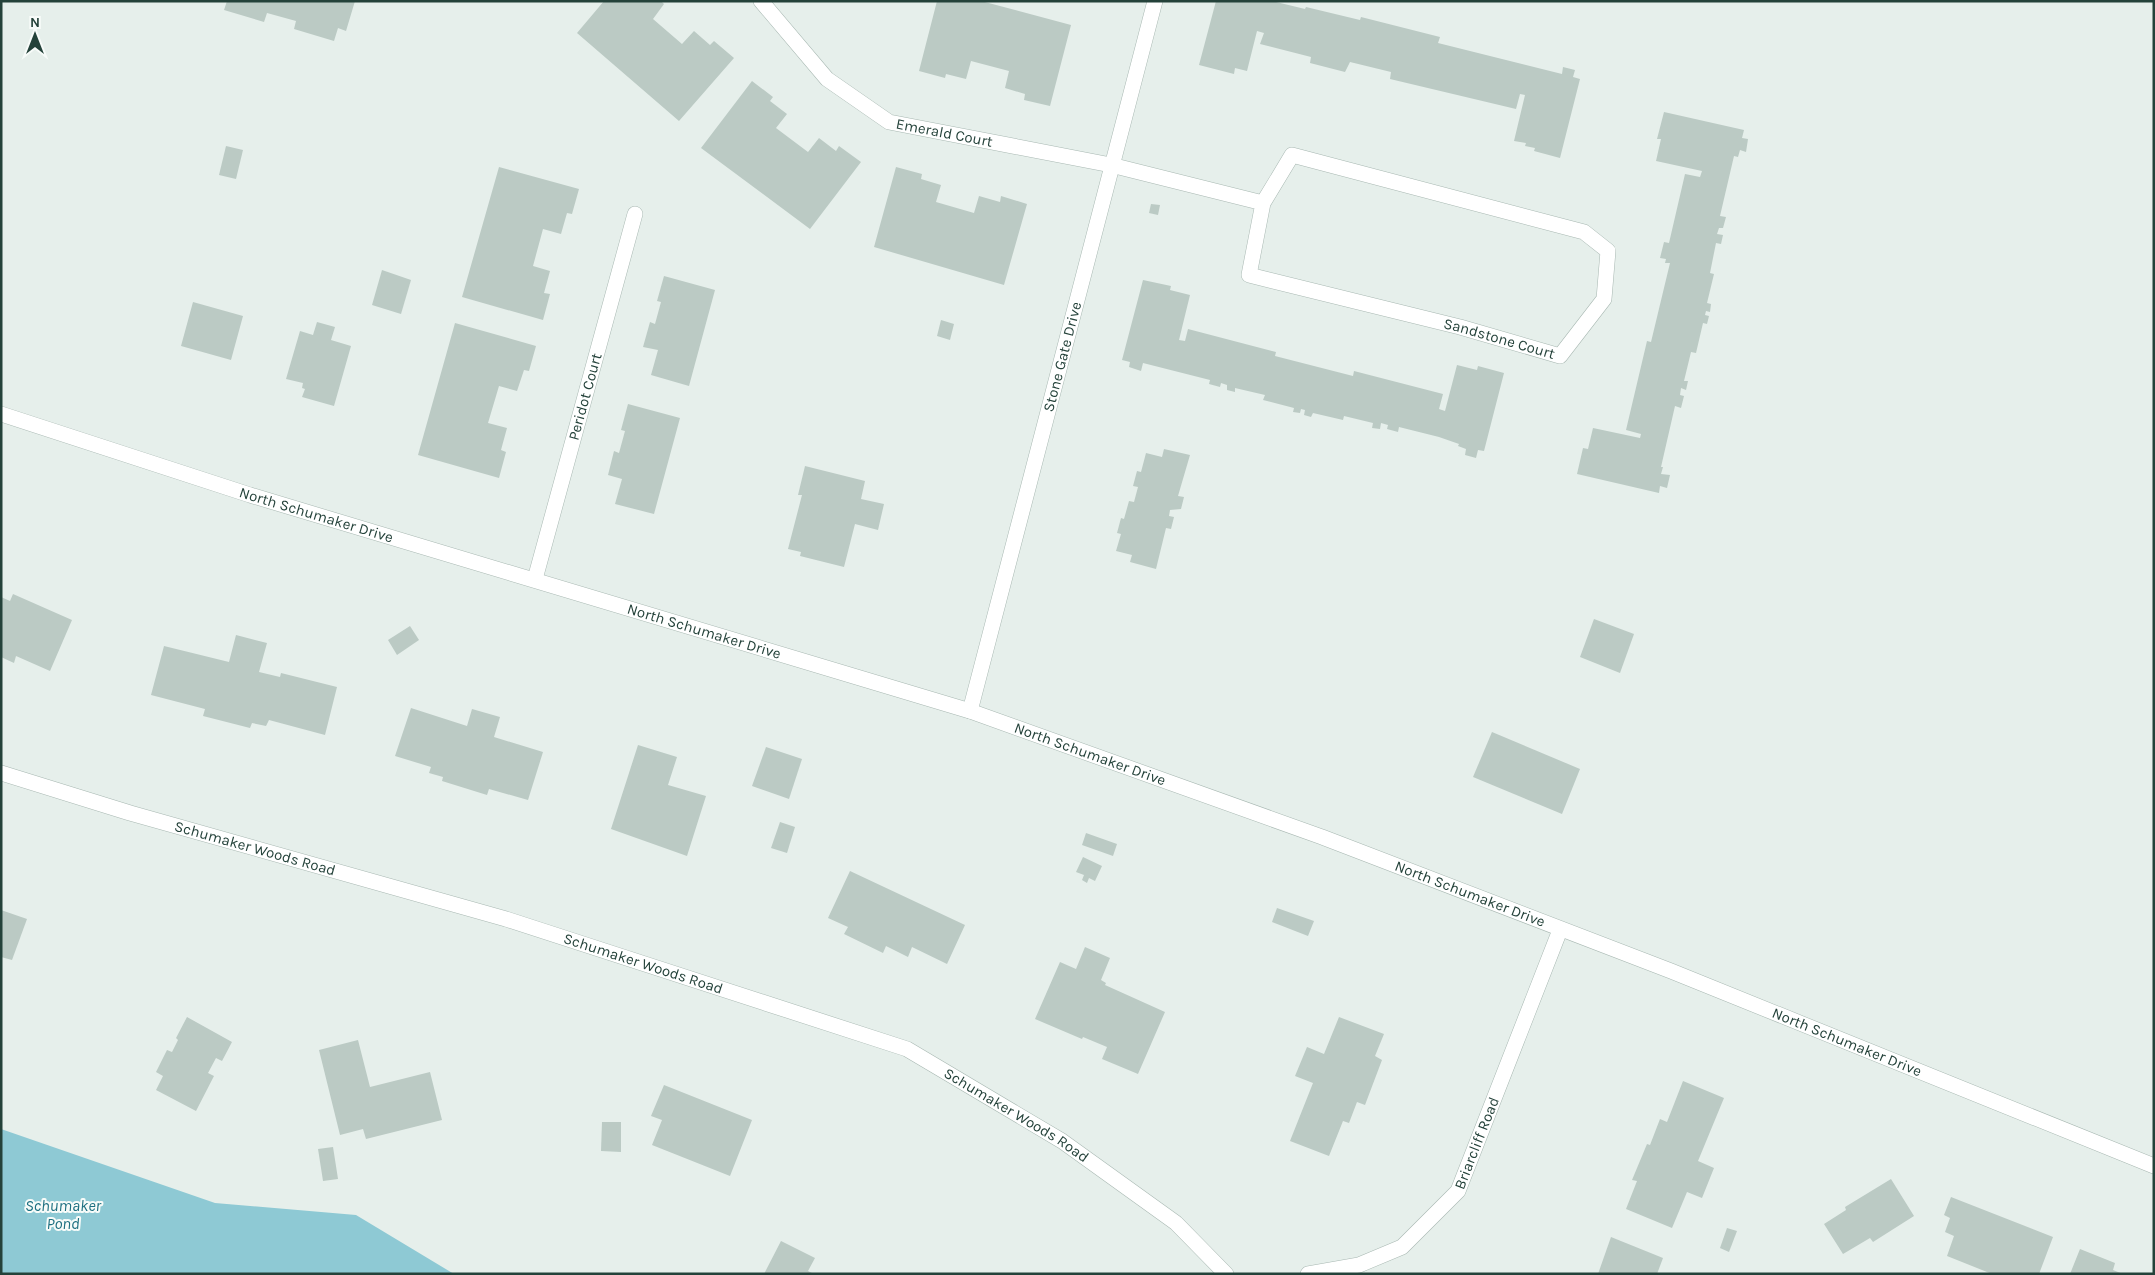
<svg xmlns="http://www.w3.org/2000/svg" width="2155" height="1275" viewBox="0 0 2155 1275" font-family="Karla,sans-serif">
<style>
.water{fill:#8ec9d4}
.building{fill:#bbcac4}
.lines{fill:none;stroke-linecap:round;stroke-linejoin:round}
.minor-casing{stroke:#a8b8b2;stroke-width:16}
.tertiary-casing{stroke:#a8b8b2;stroke-width:16}
.minor{stroke:#fff;stroke-width:15}
.tertiary{stroke:#fff;stroke-width:15}
.labels{text-anchor:middle;dominant-baseline:central;stroke-width:4;stroke-linejoin:round;paint-order:stroke}
.street-label{font-size:15px;fill:#24423a;stroke:#f7fbf9}
.water-label{font-size:16px;font-style:italic;fill:#1c6f80;stroke:#f7fbf9}
</style>
<rect width="100%" height="100%" fill="#e6efeb"/>
<polygon class="water" points="1,1129 215,1203 356,1215 454,1274 1,1274"/>
<g class="building">
<polygon points="227,1 355,1 346,31 338,28 334,41 294,29 296,21 267,13 264,22 224,10"/>
<polygon points="604,1 661,1 664,4 653,19 682,44 694,31 710,45 714,41 734,58 679,121 577,33"/>
<polygon points="937,1 981,1 1071,25 1050,106 1024,100 1025,94 1005,88 1009,71 971,61 966,79 946,74 945,78 919,71"/>
<polygon points="1216,1 1272,1 1305,9 1306,7 1360,20 1361,17 1440,37 1438,43 1562,74 1563,67 1575,70 1573,77 1580,79 1560,158 1534,151 1535,148 1525,146 1526,143 1514,141 1525,95 1520,94 1516,109 1390,79 1391,72 1350,62 1345,72 1310,63 1311,57 1260,44 1264,33 1257,31 1247,71 1235,68 1234,74 1199,65"/>
<polygon points="752,81 773,97 770,101 787,114 776,128 808,152 819,138 836,151 839,146 861,162 810,229 701,148"/>
<polygon points="1664,112 1744,130 1742,138 1748,139 1746,152 1740,150 1738,157 1734,156 1720,216 1726,217 1723,228 1719,228 1717,234 1723,235 1721,244 1716,243 1710,273 1714,274 1707,303 1711,304 1710,312 1706,311 1705,315 1709,316 1707,324 1703,323 1696,353 1691,352 1684,381 1688,381 1686,390 1681,388 1680,395 1684,396 1681,408 1675,406 1661,467 1663,467 1661,474 1670,475 1667,488 1660,486 1659,493 1577,474 1583,448 1588,449 1593,428 1640,438 1641,434 1626,430 1647,341 1651,342 1670,263 1665,263 1666,259 1660,258 1664,242 1669,243 1685,174 1700,177 1702,171 1656,161 1661,139 1657,139"/>
<polygon points="226,146 243,150 236,179 219,175"/>
<polygon points="499,167 579,189 572,214 567,213 561,234 543,229 533,266 550,271 544,293 550,294 543,320 462,297"/>
<polygon points="896,167 922,174 921,179 941,185 936,202 974,213 979,196 1000,202 1001,196 1027,204 1004,285 874,247"/>
<polygon points="1151,204 1160,205 1158,215 1149,213"/>
<polygon points="382,270 411,280 401,314 372,305"/>
<polygon points="664,276 715,290 689,386 651,375 658,350 643,347 650,322 655,324 661,302 657,301"/>
<polygon points="1143,280 1171,286 1170,290 1190,295 1179,340 1185,341 1188,329 1276,352 1275,356 1353,376 1354,371 1443,394 1439,409 1445,411 1457,365 1477,370 1478,366 1504,373 1484,451 1478,450 1476,458 1465,455 1466,449 1458,446 1459,444 1439,437 1399,427 1398,432 1387,429 1388,425 1381,423 1380,429 1372,428 1373,423 1344,416 1343,420 1313,413 1311,417 1304,415 1305,410 1301,409 1300,413 1293,412 1294,408 1263,400 1265,395 1235,388 1235,392 1227,390 1227,385 1221,383 1220,387 1209,384 1210,380 1143,363 1141,371 1129,367 1130,362 1122,360"/>
<polygon points="193,302 243,316 231,360 181,346"/>
<polygon points="941,320 954,324 950,340 937,336"/>
<polygon points="317,322 335,327 331,340 351,346 334,406 302,397 305,389 302,388 303,383 286,379 300,331 313,335"/>
<polygon points="455,323 536,346 529,371 524,370 517,391 499,386 488,423 507,428 501,450 506,452 499,478 418,455"/>
<polygon points="628,404 680,418 654,514 615,504 622,479 608,475 614,451 619,453 625,431 621,430"/>
<polygon points="1164,449 1190,455 1178,496 1184,497 1181,509 1170,510 1169,516 1174,517 1171,529 1166,528 1156,569 1130,562 1132,555 1116,551 1121,534 1117,533 1121,518 1124,519 1129,501 1134,502 1138,487 1133,486 1137,471 1141,472 1146,453 1162,457"/>
<polygon points="805,466 865,481 861,499 884,504 878,530 855,524 844,567 800,556 801,552 788,549 802,495 798,495"/>
<polygon points="13,594 72,620 50,671 16,656 14,663 1,657 1,597 10,601"/>
<polygon points="1594,619 1634,634 1620,673 1580,657"/>
<polygon points="410,626 419,640 397,655 388,640"/>
<polygon points="236,635 267,643 259,672 280,677 281,673 337,687 325,735 269,720 266,726 252,723 250,728 203,716 205,709 151,695 164,646 229,662"/>
<polygon points="411,708 467,726 472,709 500,717 494,737 543,752 528,800 489,789 487,795 442,781 443,777 429,773 431,767 395,756"/>
<polygon points="1492,732 1580,769 1562,814 1473,777"/>
<polygon points="638,745 677,757 668,785 706,796 687,856 611,829"/>
<polygon points="766,747 802,759 789,799 752,786"/>
<polygon points="780,822 795,827 787,853 771,848"/>
<polygon points="1086,833 1117,844 1113,856 1082,845"/>
<polygon points="1083,857 1102,866 1095,881 1089,878 1087,883 1082,880 1084,875 1076,872"/>
<polygon points="850,871 965,925 947,964 912,947 908,957 886,946 883,953 844,934 848,927 828,918"/>
<polygon points="1277,908 1314,921 1308,936 1272,922"/>
<polygon points="1,910 27,919 12,960 1,957"/>
<polygon points="1085,947 1110,958 1101,980 1106,983 1105,985 1165,1012 1138,1074 1102,1059 1107,1047 1083,1037 1082,1039 1035,1019 1060,962 1076,969"/>
<polygon points="187,1017 232,1042 222,1061 216,1058 208,1073 214,1076 196,1111 156,1090 163,1076 156,1072 167,1050 172,1052 178,1040 176,1038"/>
<polygon points="1339,1017 1384,1034 1375,1056 1382,1060 1365,1105 1357,1102 1349,1123 1343,1121 1329,1156 1290,1141 1313,1083 1295,1076 1307,1047 1324,1054"/>
<polygon points="358,1040 370,1087 430,1072 442,1120 366,1139 363,1129 340,1135 319,1050"/>
<polygon points="1683,1081 1724,1098 1698,1161 1714,1168 1702,1198 1687,1192 1672,1228 1626,1209 1637,1181 1632,1180 1647,1144 1650,1145 1660,1119 1667,1122"/>
<polygon points="664,1085 752,1120 730,1176 652,1145 662,1120 651,1116"/>
<polygon points="602,1122 621,1122 621,1152 601,1151"/>
<polygon points="333,1147 338,1179 323,1181 318,1149"/>
<polygon points="1891,1179 1914,1216 1873,1242 1870,1238 1843,1254 1824,1224 1846,1210 1845,1207"/>
<polygon points="1951,1197 2053,1237 2039,1274 1992,1274 1947,1256 1954,1236 1945,1232 1950,1218 1944,1215"/>
<polygon points="1727,1228 1737,1231 1729,1252 1720,1248"/>
<polygon points="1611,1237 1663,1258 1657,1274 1598,1274"/>
<polygon points="781,1241 815,1258 808,1271 814,1274 764,1274"/>
<polygon points="2080,1249 2115,1263 2113,1270 2123,1274 2070,1274"/>
</g>
<g class="lines">
<defs>
<g id="minor">
<path id="s1" d="M761,1L827,79L889,122L1111,165L1263,203L1249,275L1460,327L1560,356L1604,299L1608,251L1584,232L1292,155L1263,203"/>
<path id="s2" d="M535,579L635,214"/>
<path id="s3" d="M970,711L1155,1"/>
<path id="s4" d="M1,773L130,813L506,919L907,1049L1062,1141L1176,1223L1226,1274"/>
<path id="s5" d="M1308,1274L1359,1265L1402,1247L1458,1191L1560,930"/>
</g>
<g id="tertiary">
<path id="s6" d="M1,414L250,495L970,711L1322,837L1671,971L2154,1166"/>
</g>
</defs>
<use href="#minor" class="minor-casing"/>
<use href="#tertiary" class="tertiary-casing"/>
<use href="#minor" class="minor"/>
<use href="#tertiary" class="tertiary"/>
</g>
<g class="labels">
<g class="street-label">
<text stroke="none"><textPath href="#s1" startOffset="234">Emerald Court</textPath></text>
<text stroke="none"><textPath href="#s1" startOffset="892">Sandstone Court</textPath></text>
<text stroke="none"><textPath href="#s3" startOffset="366">Stone Gate Drive</textPath></text>
<text stroke="none"><textPath href="#s2" startOffset="189">Peridot Court</textPath></text>
<text stroke="none"><textPath href="#s6" startOffset="331">North Schumaker Drive</textPath></text>
<text stroke="none"><textPath href="#s6" startOffset="736">North Schumaker Drive</textPath></text>
<text stroke="none"><textPath href="#s6" startOffset="1141">North Schumaker Drive</textPath></text>
<text stroke="none"><textPath href="#s4" startOffset="265">Schumaker Woods Road</textPath></text>
<text stroke="none"><textPath href="#s6" startOffset="1546">North Schumaker Drive</textPath></text>
<text stroke="none"><textPath href="#s4" startOffset="670">Schumaker Woods Road</textPath></text>
<text stroke="none"><textPath href="#s6" startOffset="1951">North Schumaker Drive</textPath></text>
<text stroke="none"><textPath href="#s4" startOffset="1075">Schumaker Woods Road</textPath></text>
<text stroke="none"><textPath href="#s5" startOffset="229">Briarcliff Road</textPath></text>
</g>
<g class="water-label">
<text x="63" y="1205">Schumaker<tspan x="63" dy="18">Pond</tspan></text>
</g>
</g>
<rect width="2155" height="1275" fill="none" stroke="#24423a" stroke-width="5"/>
<g transform="translate(35 35)" stroke="#f7fbf9" stroke-width="4" paint-order="stroke">
<path d="M0-4L9 19L0 12L-9 19Z" fill="#24423a"/>
<text y="-8" font-size="14" font-weight="bold" text-anchor="middle" fill="#24423a">N</text>
</g>
</svg>
